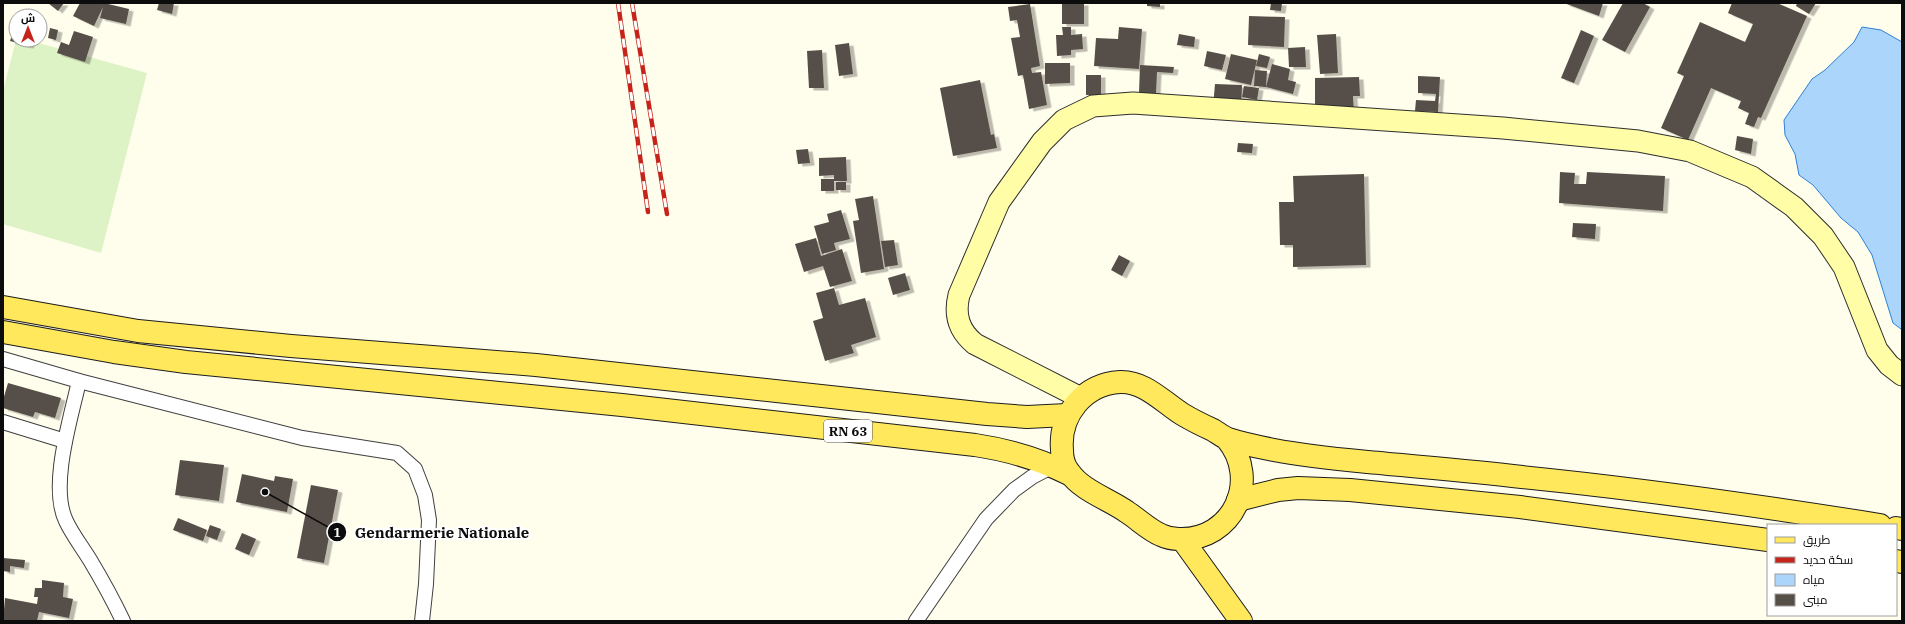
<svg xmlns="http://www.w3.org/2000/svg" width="1905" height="624" viewBox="0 0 1905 624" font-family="'IBM Plex Serif',Cairo,serif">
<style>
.pitch{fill:#def3c5}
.water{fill:#acd5fb;stroke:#2e82d7}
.building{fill:#564f48;filter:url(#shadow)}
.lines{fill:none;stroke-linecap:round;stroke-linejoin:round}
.minor-casing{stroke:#3f3f3f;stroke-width:16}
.secondary-casing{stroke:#2e2e2e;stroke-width:23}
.primary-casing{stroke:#1d1d1d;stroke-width:24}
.minor{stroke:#fff;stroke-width:14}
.secondary{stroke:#fffea7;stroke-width:21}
.primary{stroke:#ffe85c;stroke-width:22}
.rail-casing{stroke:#c6241b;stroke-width:4.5}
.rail{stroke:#fff;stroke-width:3;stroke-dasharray:9;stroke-linecap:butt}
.labels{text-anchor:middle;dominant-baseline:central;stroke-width:4;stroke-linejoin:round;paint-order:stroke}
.shield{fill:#fff;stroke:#555;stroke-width:1}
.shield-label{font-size:13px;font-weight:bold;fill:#0c0c0c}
.leader{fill:none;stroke:#0c0c0c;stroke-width:1.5}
.callout-dot{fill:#0c0c0c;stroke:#fff;stroke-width:1.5}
.mark-label{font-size:12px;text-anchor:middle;font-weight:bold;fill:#fff}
.callout-label{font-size:15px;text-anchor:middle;font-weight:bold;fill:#0c0c0c;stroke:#fff;stroke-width:4;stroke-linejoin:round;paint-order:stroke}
</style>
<defs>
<filter id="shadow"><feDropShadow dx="4.5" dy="2.5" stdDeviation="0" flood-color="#0004"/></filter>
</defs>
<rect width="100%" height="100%" fill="#fffdec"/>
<polygon class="pitch" points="16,40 28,40 147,73 101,253 3,224 3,91"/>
<polygon class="water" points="1862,27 1881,30 1902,42 1902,329 1901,329 1893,323 1872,255 1858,232 1841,218 1813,185 1799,175 1795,154 1785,135 1784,120 1812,79 1825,70 1854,42"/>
<g class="building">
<polygon points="48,3 64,3 58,11"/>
<polygon points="80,3 104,3 129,9 126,24 100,18 103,7 94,26 73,16"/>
<polygon points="159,3 174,3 172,14 157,10"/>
<rect x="1062" y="3" width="22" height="21"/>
<polygon points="1147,3 1160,3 1160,7 1147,6"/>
<polygon points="1271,3 1282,3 1281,11 1270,10"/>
<polygon points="1564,3 1603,3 1599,16"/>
<polygon points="1623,3 1643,3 1650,7 1625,52 1602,40"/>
<polygon points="1732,3 1777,3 1807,16 1761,118 1758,117 1754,127 1745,124 1749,113 1738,108 1741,101 1711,88 1688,140 1661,128 1684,76 1677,73 1700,22 1745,42 1753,24 1728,13"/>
<polygon points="1797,3 1816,3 1809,14 1796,6"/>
<polygon points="1030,4 1040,66 1031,68 1032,73 1041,72 1047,105 1029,109 1023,75 1018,76 1011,38 1020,37 1017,20 1010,21 1008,7"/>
<polygon points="1249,16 1285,17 1284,47 1248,45"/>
<polygon points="1062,27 1071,27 1071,35 1082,34 1083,49 1071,50 1071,55 1057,56 1056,35 1063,35"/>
<polygon points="1119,27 1142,29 1139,69 1094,66 1096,38 1118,39"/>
<polygon points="50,28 58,30 56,40 48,38"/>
<polygon points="1581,30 1594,36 1574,83 1561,78"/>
<polygon points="74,31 93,37 85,62 57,53 61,42 69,45"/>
<polygon points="13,32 16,33 16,40 31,40 29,46 10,41"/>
<polygon points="1179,34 1195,37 1194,47 1177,45"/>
<polygon points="1336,34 1338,73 1320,74 1317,35"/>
<polygon points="849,43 853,74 839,76 835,45"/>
<polygon points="1305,47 1306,67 1289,67 1288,48"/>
<polygon points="822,50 824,88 809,88 807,51"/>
<polygon points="1207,51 1226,55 1222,70 1204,66"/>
<polygon points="1231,54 1257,60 1251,85 1225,79"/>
<polygon points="1259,54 1270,57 1267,68 1256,66"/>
<polygon points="1045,63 1070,63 1070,83 1045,84"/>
<polygon points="1272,64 1290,69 1288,80 1296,82 1293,94 1266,87"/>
<polygon points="1140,65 1174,67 1173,73 1157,72 1156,94 1139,93"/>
<polygon points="1255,70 1267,71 1266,87 1254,86"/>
<rect x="1086" y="75" width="15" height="20"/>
<polygon points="1418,76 1440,77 1438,112 1415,111 1416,100 1435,101 1436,94 1418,93"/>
<polygon points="1359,77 1360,96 1353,96 1354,113 1315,106 1315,78"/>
<polygon points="980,80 991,135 994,134 997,148 953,156 940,88"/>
<polygon points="1215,84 1242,85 1241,108 1213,107"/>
<polygon points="1244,86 1259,88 1257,100 1242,97"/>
<polygon points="1737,136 1753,139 1751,154 1735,150"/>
<polygon points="1238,143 1253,144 1252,153 1237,152"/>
<polygon points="808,149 810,163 798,164 796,150"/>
<polygon points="846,157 847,181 834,181 834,191 821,191 821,179 834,179 834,175 819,176 819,158"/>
<polygon points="1560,172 1575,173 1574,184 1586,184 1587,172 1665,176 1663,211 1559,203"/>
<polygon points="1364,174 1366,265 1293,267 1293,245 1280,245 1279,202 1294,202 1293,176"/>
<rect x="836" y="182" width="10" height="8"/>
<polygon points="873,196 884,269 861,273 853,221 859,220 855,199"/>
<polygon points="841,210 850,239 834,243 836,250 822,254 814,226 829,222 827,214"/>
<polygon points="1573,223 1596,224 1595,239 1572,237"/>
<polygon points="816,238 821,256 842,249 852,281 830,287 823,266 804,272 795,244"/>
<polygon points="894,240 898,265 885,267 881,241"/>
<polygon points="1119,255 1130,261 1122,276 1111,270"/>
<polygon points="905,273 910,290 893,295 888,278"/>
<polygon points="834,288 839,305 865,298 876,337 851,345 854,353 825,361 813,321 823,318 816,293"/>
<polygon points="8,383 61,398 55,418 35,412 33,417 3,408 3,400"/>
<polygon points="180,460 224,465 219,501 175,495"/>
<polygon points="242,474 274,481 275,476 293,479 287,512 236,502"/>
<polygon points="311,485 338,490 324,563 297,558"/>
<polygon points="178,518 207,530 203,541 173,530"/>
<polygon points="210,525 221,529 217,540 206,536"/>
<polygon points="242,533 256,539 249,555 235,549"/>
<polygon points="3,558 25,560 24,568 10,566 10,572 3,571"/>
<polygon points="42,580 64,583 63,597 73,599 69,618 39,612 37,621 3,621 5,598 37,604 38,597 34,597 35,588 42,588"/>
</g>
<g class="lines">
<defs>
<g id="minor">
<polyline points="3,359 79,381 302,438 397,453 415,469 425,495 429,520 426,584 422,621"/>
<path d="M79,381C71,418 49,486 66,521C72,534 82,547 90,560C102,580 113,600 123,621"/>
<polyline points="3,422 65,441"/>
<polyline points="916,621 986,519 1014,490 1032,477 1053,466"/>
</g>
<path id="secondary" d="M1081,398L975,344C959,331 954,315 959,295L999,202L1042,142L1064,120L1093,106L1133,103L1503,128L1638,141L1690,151L1752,177L1794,207L1823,236L1844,267L1877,350L1889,365L1902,375"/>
<g id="primary">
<polyline points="3,307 138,331 291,346 536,365 987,414 1027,417 1067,415"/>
<path d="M3,332L114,352L186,362L622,405L975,445C1009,450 1039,459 1069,474"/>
<path d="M1227,439C1261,480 1233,541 1179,539C1173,539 1167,538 1161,535C1149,530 1138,519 1127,512C1109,499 1082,491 1069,472C1064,466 1062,458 1062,450C1059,415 1084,384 1120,382C1144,381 1162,401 1182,414C1192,420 1202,425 1213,430C1218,433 1223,437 1228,439C1243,444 1259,447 1274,450C1305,456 1337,459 1368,462C1420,467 1471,471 1522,477C1641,489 1761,506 1880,525"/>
<polyline points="1238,500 1278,490 1298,488 1350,490 1520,507 1768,540"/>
<polyline points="1896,528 1902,529"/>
<polyline points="1182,539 1241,621"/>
<polyline points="1896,561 1902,562"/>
</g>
</defs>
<use href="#minor" class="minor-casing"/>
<use href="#secondary" class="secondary-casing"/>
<use href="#primary" class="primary-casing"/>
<use href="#minor" class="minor"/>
<use href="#secondary" class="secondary"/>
<use href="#primary" class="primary"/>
<defs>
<g id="rail">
<polyline points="618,3 648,212"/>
<polyline points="632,3 667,214"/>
</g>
</defs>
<use href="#rail" class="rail-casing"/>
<use href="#rail" class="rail"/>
</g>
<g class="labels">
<rect class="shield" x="824" y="420" width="48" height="22" rx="3"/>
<g class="shield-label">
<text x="848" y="431">RN 63</text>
</g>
</g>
<path class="leader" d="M265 492L337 532"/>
<g class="callout-dot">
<circle cx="265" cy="492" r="4"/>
<circle cx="337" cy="532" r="10"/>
</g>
<g class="mark-label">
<text x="337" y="537">1</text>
</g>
<g class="callout-label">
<text x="442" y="538">Gendarmerie Nationale</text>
</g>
<rect width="1905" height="624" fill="none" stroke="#0c0c0c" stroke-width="8"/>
<rect x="1767" y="524" width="130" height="92" fill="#ffffff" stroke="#9e9e9e"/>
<rect x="1775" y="537" width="20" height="6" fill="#ffe85c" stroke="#9e9e9e"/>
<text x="1803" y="544" font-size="12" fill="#0c0c0c">طريق</text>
<rect x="1775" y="557" width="20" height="6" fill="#c6241b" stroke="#9e9e9e"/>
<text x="1803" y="564" font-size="12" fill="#0c0c0c">سكة حديد</text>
<rect x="1775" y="574" width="20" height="12" fill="#acd5fb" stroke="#9e9e9e"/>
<text x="1803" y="584" font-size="12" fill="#0c0c0c">مياه</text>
<rect x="1775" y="594" width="20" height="12" fill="#564f48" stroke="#9e9e9e"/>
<text x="1803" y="604" font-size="12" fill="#0c0c0c">مبنى</text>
<g transform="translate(28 28)"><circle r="19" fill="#ffffff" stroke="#9e9e9e"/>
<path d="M0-3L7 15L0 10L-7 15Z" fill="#c6241b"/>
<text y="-6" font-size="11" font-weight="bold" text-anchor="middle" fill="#0c0c0c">ش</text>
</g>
</svg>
